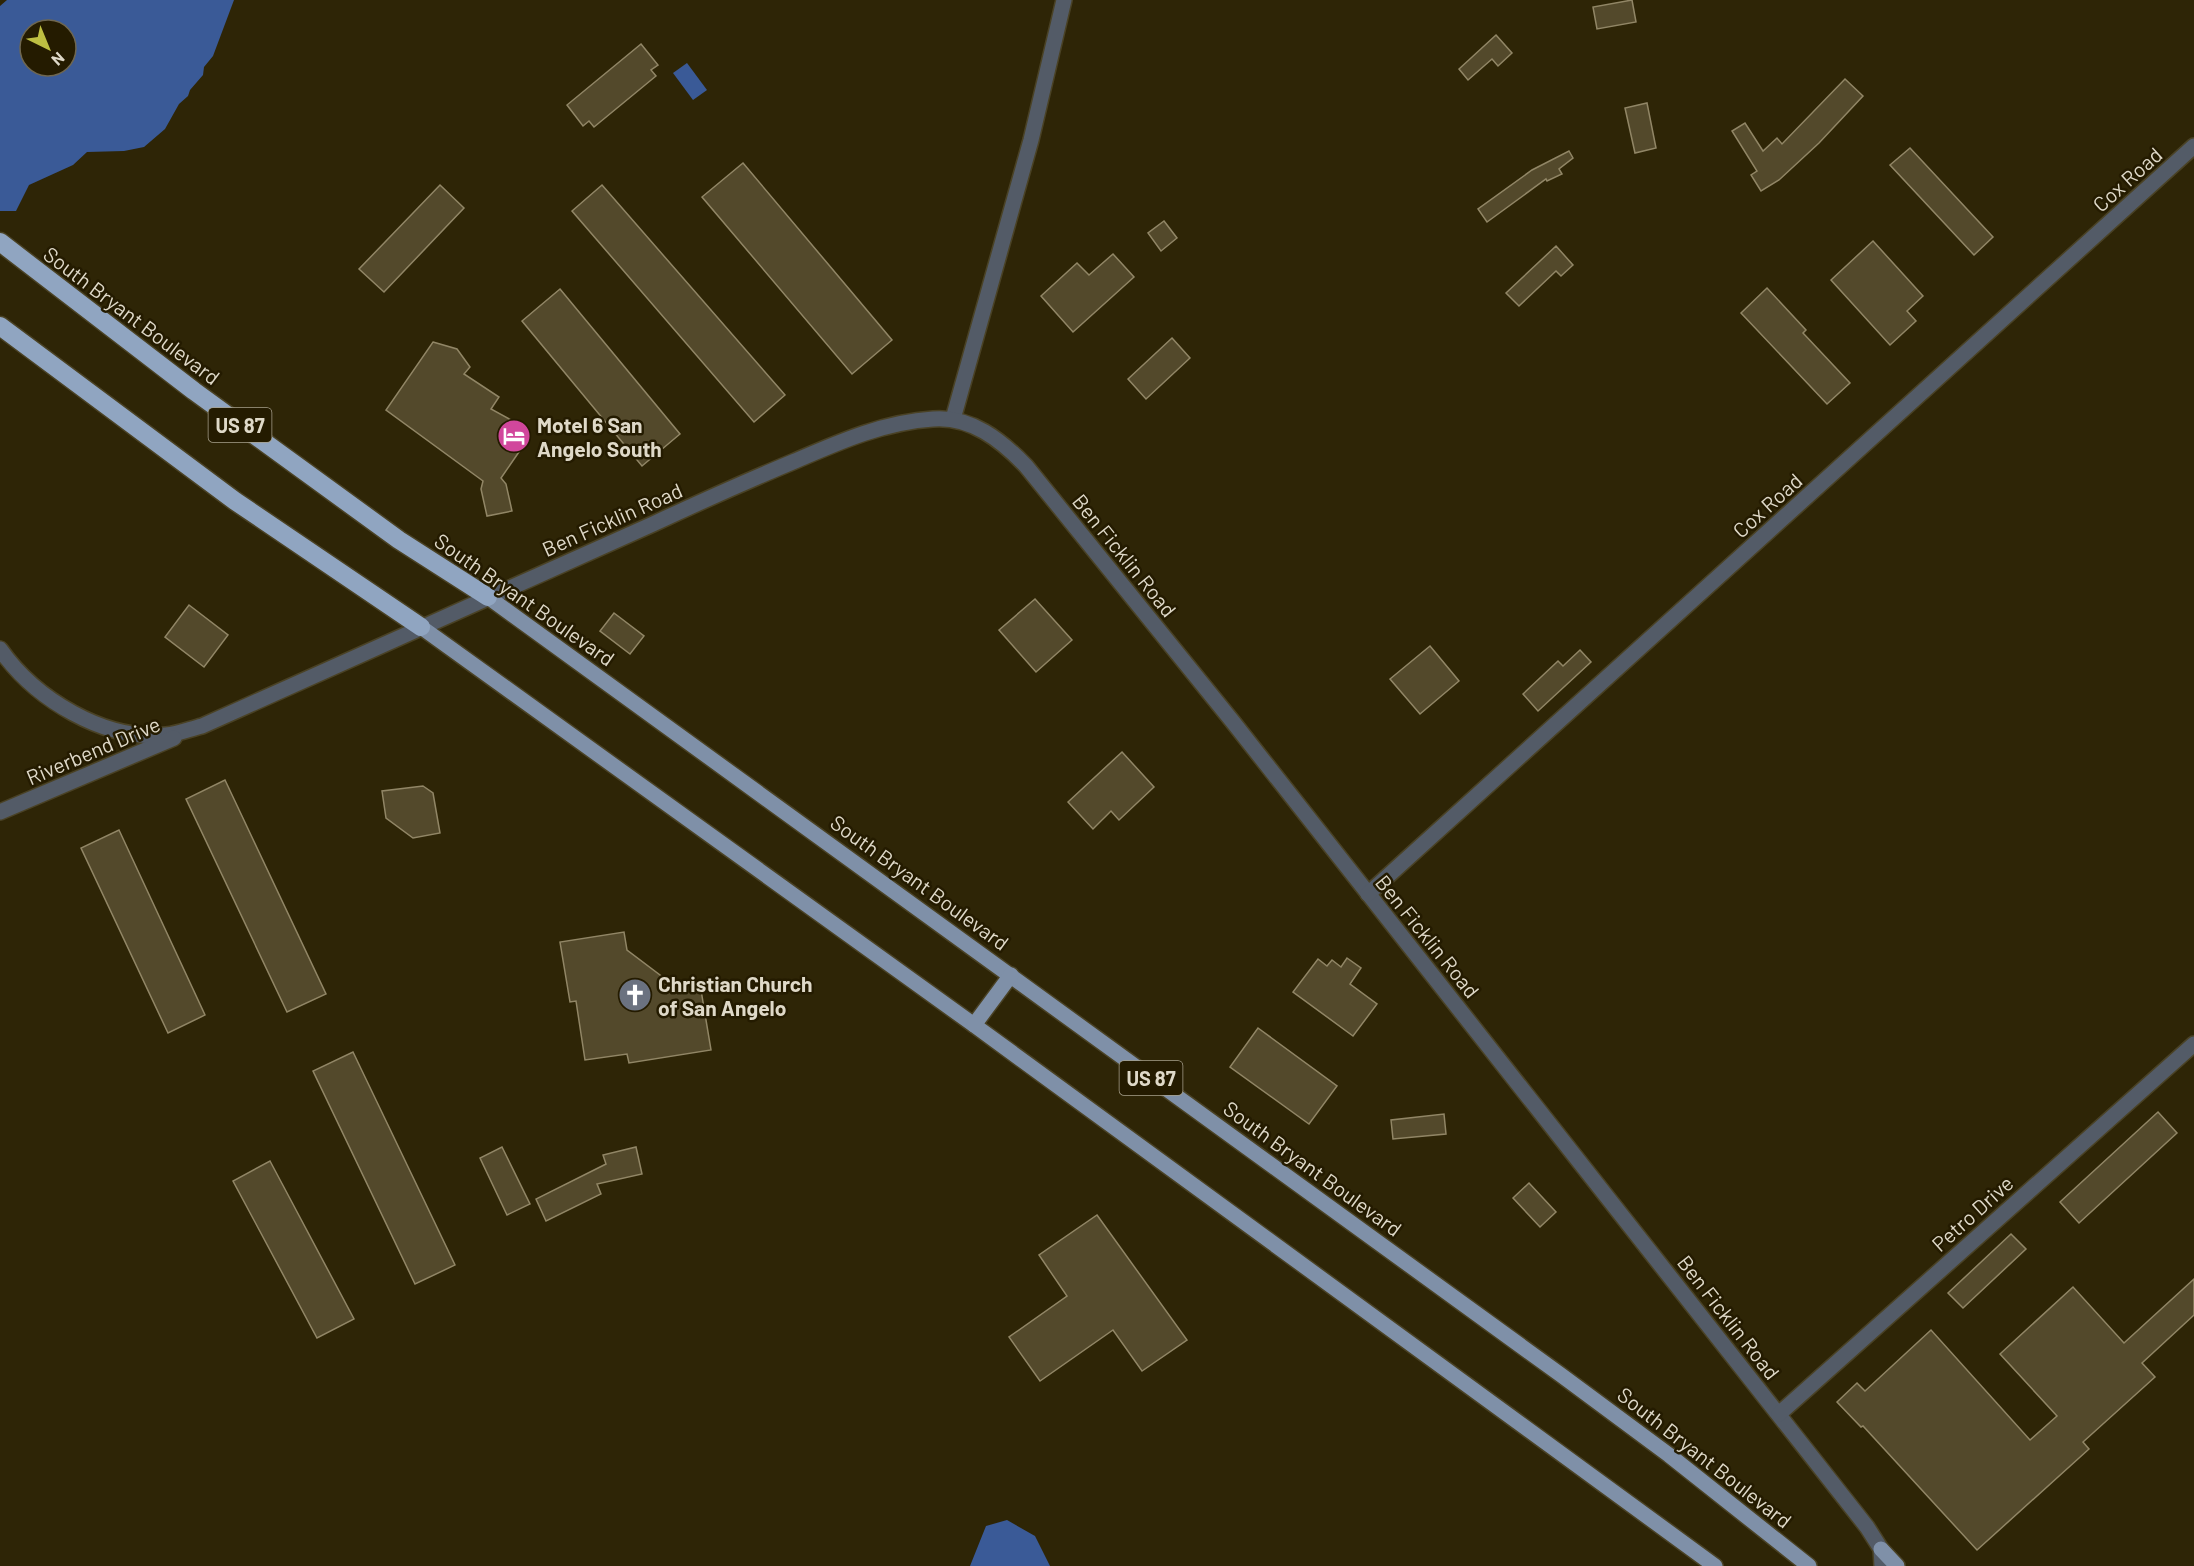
<svg xmlns="http://www.w3.org/2000/svg" width="2194" height="1566" viewBox="0 0 2194 1566" font-family="Barlow,sans-serif">
<style>
.water{fill:#3a5a97;fill-rule:evenodd}
.building{fill:#53492b;stroke:#918666;stroke-width:1.5}
.lines{fill:none;stroke-linecap:round;stroke-linejoin:round}
.minor-casing{stroke:#4a4225;stroke-width:18}
.major-casing{stroke:#4a4225;stroke-width:18}
.highway-casing{stroke:#4a4225;stroke-width:21}
.minor{stroke:#535b67;stroke-width:15}
.major{stroke:#7f90a8;stroke-width:15}
.highway{stroke:#90a5c1;stroke-width:18}
.labels{text-anchor:middle;dominant-baseline:central;stroke-width:5;stroke-linejoin:round;paint-order:stroke}
.shield{fill:#241b00;stroke:#a7a08c;stroke-width:1.5}
.shield-label{font-size:20px;font-weight:bold;fill:#dfd9c8}
.street-label{font-size:21px;fill:#dfd9c8;stroke:#241b00}
.poi-label{font-size:21px;font-weight:bold;fill:#dfd9c8;stroke:#241b00;text-anchor:start}
</style>
<rect width="100%" height="100%" fill="#2e2506"/>
<g class="water">
<path d="M7,0H234L213,56L204,67L203,75L190,90L188,96L179,104L165,129L144,147L124,151L87,152L73,165L29,185L16,211H0V6ZM30,30H66V66H30Z"/>
<polygon points="687,63 707,90 693,100 673,73"/>
<polygon points="1007,1520 1035,1536 1050,1566 970,1566 986,1526"/>
</g>
<g class="building">
<polygon points="1632,0 1636,22 1597,29 1593,7"/>
<polygon points="1496,35 1512,53 1498,66 1492,59 1468,80 1459,69"/>
<polygon points="641,44 658,65 651,70 656,76 594,127 589,121 583,126 567,105"/>
<polygon points="1845,79 1863,96 1819,143 1779,180 1761,191 1751,175 1757,171 1732,131 1745,123 1763,151 1777,138 1782,144"/>
<polygon points="1647,103 1656,148 1635,153 1625,108"/>
<polygon points="1910,148 1993,237 1974,255 1890,165"/>
<polygon points="1569,151 1573,158 1559,169 1562,174 1547,181 1546,179 1487,222 1478,209 1532,170"/>
<polygon points="743,163 892,340 852,374 702,197"/>
<polygon points="440,185 464,208 384,292 359,269"/>
<polygon points="602,185 785,395 754,422 572,211"/>
<polygon points="1164,221 1177,238 1161,251 1148,233"/>
<polygon points="1873,241 1923,296 1907,311 1916,321 1890,345 1831,280"/>
<polygon points="1556,246 1573,265 1561,276 1556,271 1519,306 1506,293"/>
<polygon points="1113,254 1134,277 1073,332 1041,296 1077,263 1089,275"/>
<polygon points="1767,288 1806,330 1803,333 1850,383 1827,404 1741,313"/>
<polygon points="560,289 680,434 642,466 522,321"/>
<polygon points="1172,338 1190,358 1146,399 1128,379"/>
<polygon points="433,342 457,349 470,367 464,374 499,397 491,409 524,427 530,436 501,478 506,484 512,511 487,516 481,489 483,481 386,410"/>
<polygon points="1035,599 1072,640 1036,672 999,630"/>
<polygon points="189,605 228,635 204,667 165,637"/>
<polygon points="614,613 644,636 630,654 600,631"/>
<polygon points="1430,646 1459,681 1420,714 1390,679"/>
<polygon points="1580,650 1591,662 1538,711 1523,694 1558,661 1563,666"/>
<polygon points="1122,752 1154,787 1119,820 1111,811 1093,829 1068,802"/>
<polygon points="225,780 326,994 287,1012 186,799"/>
<polygon points="423,786 433,793 440,833 413,838 386,818 382,791"/>
<polygon points="119,830 205,1015 168,1033 81,848"/>
<polygon points="624,932 627,950 676,987 700,984 711,1050 629,1063 627,1054 585,1060 576,1001 570,1002 560,942"/>
<polygon points="1347,958 1361,968 1350,984 1377,1004 1353,1036 1293,992 1318,959 1327,966 1332,960 1341,967"/>
<polygon points="1258,1028 1337,1086 1309,1124 1230,1067"/>
<polygon points="353,1052 455,1265 415,1284 313,1071"/>
<polygon points="2158,1112 2177,1133 2079,1223 2060,1202"/>
<polygon points="1444,1114 1446,1134 1393,1139 1391,1120"/>
<polygon points="502,1147 530,1204 507,1215 480,1158"/>
<polygon points="636,1147 642,1174 597,1184 601,1194 546,1221 536,1199 606,1164 603,1155"/>
<polygon points="270,1161 354,1319 317,1338 233,1181"/>
<polygon points="1529,1183 1556,1212 1540,1227 1513,1198"/>
<polygon points="1097,1215 1187,1340 1142,1371 1113,1330 1040,1381 1009,1337 1067,1296 1039,1255"/>
<polygon points="2011,1234 2026,1249 1963,1308 1948,1293"/>
<polygon points="2194,1279 2194,1315 2142,1363 2155,1377 2083,1442 2089,1449 1977,1550 1863,1426 1861,1427 1837,1402 1857,1383 1865,1391 1931,1330 2030,1440 2057,1416 2000,1354 2073,1287 2124,1343"/>
</g>
<g class="lines">
<defs>
<g id="minor">
<polyline points="953,419 1031,140 1064,0"/>
<path d="M0,649C35,699 104,741 166,735C178,734 190,729 202,726C352,658 503,592 653,524C700,502 747,481 795,461C839,442 884,422 933,419C971,416 1001,440 1026,466L1233,722L1867,1527L1881,1549L1882,1566"/>
<polyline points="0,812 174,738"/>
<polyline points="1368,894 2194,146"/>
<polyline points="1779,1414 2194,1044"/>
</g>
<g id="major">
<polyline points="488,597 1561,1375 1669,1455 1809,1566"/>
<polyline points="421,627 974,1025 1715,1566"/>
<polyline points="974,1025 1011,975"/>
<polyline points="1881,1549 1897,1566"/>
</g>
<g id="highway">
<polyline points="0,242 194,391 399,540 488,597"/>
<polyline points="0,326 235,501 421,627"/>
</g>
</defs>
<use href="#minor" class="minor-casing"/>
<use href="#major" class="major-casing"/>
<use href="#highway" class="highway-casing"/>
<use href="#minor" class="minor"/>
<use href="#major" class="major"/>
<use href="#highway" class="highway"/>
</g>
<defs>
<symbol id="hotel-disc" viewBox="-11 -11 22 22"><circle r="9.5" fill="#d1479c" stroke="#241b00"/><path d="M-6-4.5h1.5V1H6V5H4.5V3h-9V5H-6ZM-4 0a1.8 1.8 0 1 1 3.6 0ZM.5 0V-2.5h3Q6-2.5 6 0Z" fill="#fff"/></symbol>
<symbol id="church-disc" viewBox="-11 -11 22 22"><circle r="9.5" fill="#6b7280" stroke="#241b00"/><path d="M-1.2-6h2.4v3.5h3.3v2.4h-3.3V6h-2.4V-.1h-3.3v-2.4h3.3Z" fill="#fff"/></symbol>
</defs>
<g fill-rule="evenodd">
<use href="#hotel-disc" x="495" y="417" width="38" height="38"/>
<use href="#church-disc" x="616" y="976" width="38" height="38"/>
</g>
<g class="labels">
<g class="shield">
<rect x="208.5" y="408" width="63" height="34" rx="4.5"/>
<rect x="1119.5" y="1061" width="63" height="34" rx="4.5"/>
</g>
<g class="shield-label">
<text x="240" y="425">US 87</text>
<text x="1151" y="1078">US 87</text>
</g>
<g class="street-label">
<text transform="translate(2127 179) rotate(-42)">Cox Road</text>
<text transform="translate(132 315) rotate(37)">South Bryant Boulevard</text>
<text transform="translate(1767 505) rotate(-42)">Cox Road</text>
<text transform="translate(612 519) rotate(-24)">Ben Ficklin Road</text>
<text transform="translate(1125 555) rotate(51)">Ben Ficklin Road</text>
<text transform="translate(525 599) rotate(35)">South Bryant Boulevard</text>
<text transform="translate(93 750) rotate(-23)">Riverbend Drive</text>
<text transform="translate(920 882) rotate(36)">South Bryant Boulevard</text>
<text transform="translate(1428 936) rotate(51)">Ben Ficklin Road</text>
<text transform="translate(1313 1168) rotate(36)">South Bryant Boulevard</text>
<text transform="translate(1972 1213) rotate(-42)">Petro Drive</text>
<text transform="translate(1729 1317) rotate(52)">Ben Ficklin Road</text>
<text transform="translate(1705 1457) rotate(38)">South Bryant Boulevard</text>
</g>
<g class="poi-label">
<text x="537" y="424">Motel 6 San<tspan x="537" dy="24">Angelo South</tspan></text>
<text x="658" y="983">Christian Church<tspan x="658" dy="24">of San Angelo</tspan></text>
</g>
</g>
<g transform="translate(48 48) rotate(137)"><circle r="28" fill="#241b00" stroke="#6f6750" stroke-width="1.5"/>
<path d="M0-4.5L10 22L0 15L-10 22Z" fill="#bebf42"/>
<text y="-9" font-size="16" font-weight="bold" text-anchor="middle" fill="#dfd9c8">N</text>
</g>
</svg>
